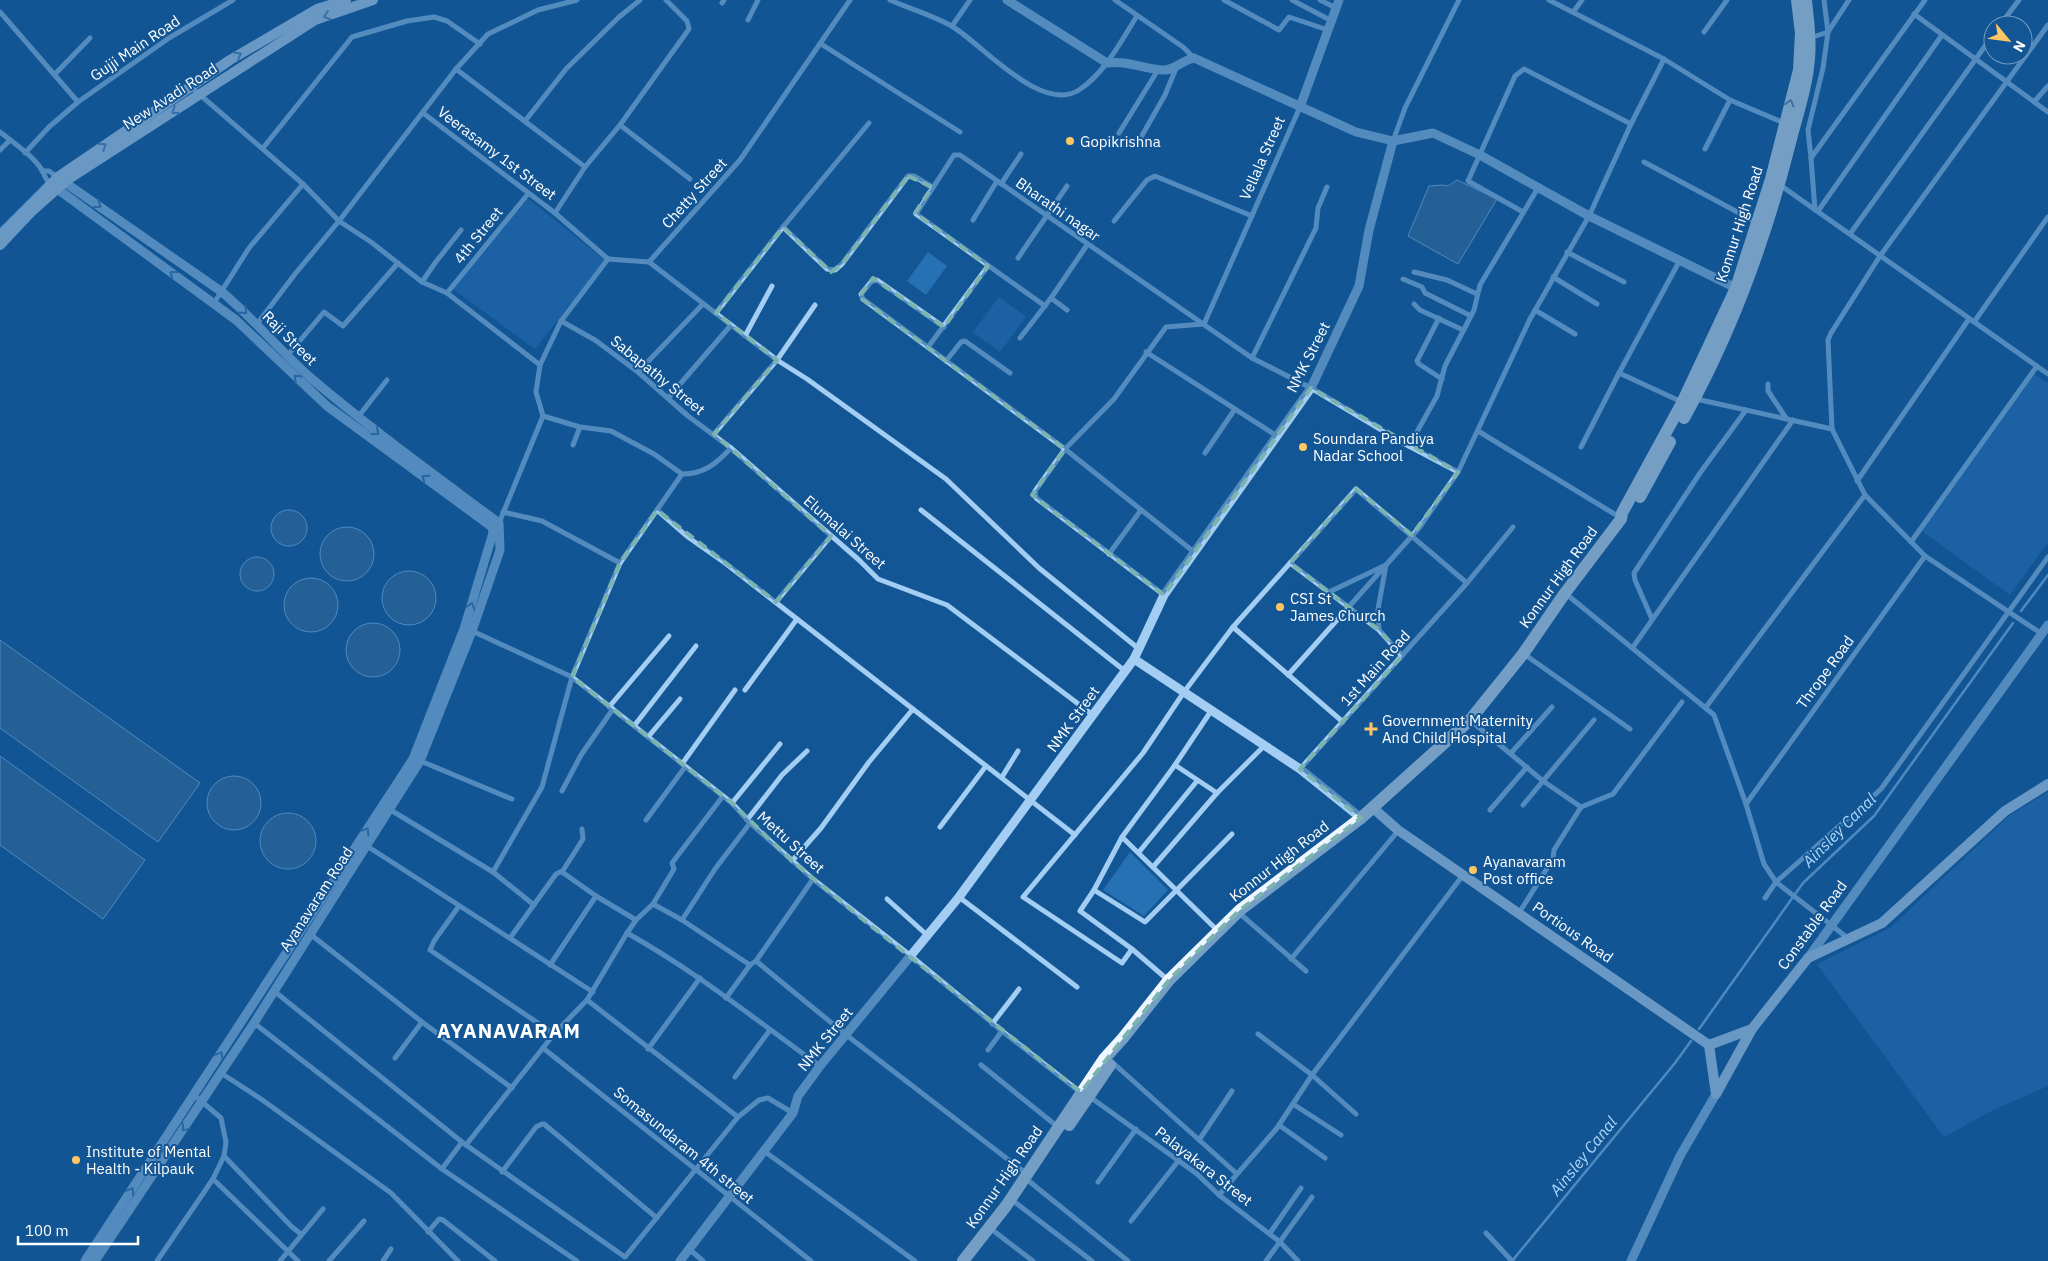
<svg xmlns="http://www.w3.org/2000/svg" width="2048" height="1261" viewBox="0 0 2048 1261" font-family="'IBM Plex Sans',sans-serif">
<style>
.green{fill:#2670b4}
.water{fill:#3a6a97;stroke:#95c9f5}
.lines{fill:none;stroke-linecap:round;stroke-linejoin:round}
.stream{stroke:#95c9f5;stroke-width:2.5}
.minor{stroke:#a3cdf2;stroke-width:5}
.tertiary{stroke:#a3cdf2;stroke-width:9}
.secondary{stroke:#d2e8fc;stroke-width:10}
.primary{stroke:#eef6ff;stroke-width:12}
.oneway{stroke:#5f90be}
.oneway2{stroke:#6b96bf}
.oneway3{stroke:#3e7ab1}
.marked{fill:none;stroke:#7bb4af;stroke-width:4;stroke-dasharray:10 6;stroke-linejoin:round}
.poi-dot{fill:#ffc664;stroke:#135695;stroke-width:2}
.labels{text-anchor:middle;dominant-baseline:central;stroke-width:4;stroke-linejoin:round;paint-order:stroke}
.street-label{font-size:15px;fill:#fff;stroke:#135695}
.poi-label{font-size:15px;fill:#fff;stroke:#135695;text-anchor:start}
.water-label{font-size:16px;font-style:italic;fill:#afd7f9;stroke:#135695}
.district-label{font-size:20px;font-weight:bold;letter-spacing:1px;fill:#fff;stroke:#135695}
</style>
<rect width="100%" height="100%" fill="#135695"/>
<g class="green">
<polygon points="528,199 605,260 535,349 453,289"/>
<polygon points="928,252 947,266 926,295 907,281"/>
<polygon points="999,297 1026,317 1000,352 973,332"/>
<polygon points="2032,372 2048,383 2048,542 2010,595 1919,529"/>
<polygon points="2048,792 2048,1086 1993,1110 1944,1137 1817,964 1890,928 2009,816"/>
<polygon points="1130,852 1168,890 1144,916 1103,890"/>
</g>
<g class="water">
<polygon points="1457,180 1497,199 1458,264 1408,236 1429,186 1443,185 1448,186"/>
<circle cx="289" cy="528" r="18"/>
<circle cx="347" cy="554" r="27"/>
<circle cx="257" cy="574" r="17"/>
<circle cx="409" cy="598" r="27"/>
<circle cx="311" cy="605" r="27"/>
<circle cx="373" cy="650" r="27"/>
<polygon points="0,640 200,783 158,842 0,728"/>
<polygon points="0,756 145,860 103,919 0,845"/>
<circle cx="234" cy="803" r="27"/>
<circle cx="288" cy="841" r="28"/>
</g>
<g class="lines">
<g class="stream">
<polyline points="2021,611 2048,575"/>
<polyline points="1699,1029 1803,883 1874,816 2013,623"/>
<polyline points="1512,1261 1675,1063 1691,1041"/>
</g>
<g class="minor">
<path d="M890,0C910,9 935,16 953,27C983,45 1041,114 1079,90C1105,73 1121,41 1137,16"/>
<polyline points="1115,0 1183,47 1194,58"/>
<polyline points="1224,0 1279,30 1289,17 1328,30"/>
<polyline points="1292,0 1332,21"/>
<polyline points="1320,0 1336,8"/>
<polyline points="1549,0 1664,59 1730,100 1784,123"/>
<polyline points="722,3 724,0"/>
<polyline points="1574,11 1582,0"/>
<polyline points="0,12 78,102"/>
<polyline points="1914,14 2048,112"/>
<polyline points="748,20 758,0"/>
<polyline points="2000,25 2019,0"/>
<polyline points="952,26 970,0"/>
<polyline points="1704,32 1727,0"/>
<polyline points="1810,38 1828,32 1849,0"/>
<polyline points="821,44 960,132"/>
<polyline points="456,69 585,167"/>
<polyline points="55,74 90,38"/>
<polyline points="191,87 303,184 339,221 371,242 422,282 447,293 540,365"/>
<polyline points="2034,102 2048,86"/>
<polyline points="423,113 555,213 608,259"/>
<polyline points="525,121 566,69 619,17 640,0"/>
<polyline points="620,125 690,179"/>
<path d="M0,132C14,143 32,155 42,170C45,176 45,179 50,184"/>
<polyline points="1119,133 1158,70"/>
<polyline points="1140,139 1165,95 1177,66"/>
<polyline points="1393,141 1405,108 1459,0"/>
<polyline points="263,148 352,37 407,21 434,17 447,21 480,44"/>
<polyline points="1705,149 1730,100"/>
<polyline points="0,150 10,140"/>
<polyline points="25,153 49,127 78,102 169,38 233,0"/>
<polyline points="1811,158 1808,130 1823,68 1828,32 1824,0"/>
<polyline points="1644,162 1756,222"/>
<polyline points="42,171 49,171 57,177"/>
<polyline points="1001,184 1021,154"/>
<polyline points="1780,185 2048,374"/>
<polyline points="1815,210 1811,158 1925,0"/>
<polyline points="1818,211 1942,35"/>
<polyline points="1523,212 1468,181 1515,76 1524,69 1631,124"/>
<polyline points="555,213 585,167 620,125 689,29 687,21 666,0"/>
<polyline points="973,220 997,181"/>
<polyline points="1114,221 1147,180 1155,176 1252,216"/>
<polyline points="783,227 827,269 835,270 842,264 908,176 914,176 932,187"/>
<polyline points="1850,234 1993,35"/>
<polyline points="1567,252 1624,282"/>
<polyline points="1018,258 1067,186"/>
<polyline points="649,262 777,360 807,379 946,479 1039,568 1139,649"/>
<polyline points="1414,272 1447,280 1477,294"/>
<polyline points="1553,277 1597,304"/>
<polyline points="1403,279 1422,287 1425,293 1471,316"/>
<polyline points="422,282 435,263 461,230"/>
<polyline points="447,293 528,194"/>
<polyline points="1051,298 1067,310"/>
<polyline points="214,303 249,248 303,184"/>
<polyline points="1414,304 1420,310 1463,330"/>
<polyline points="1045,306 916,214 954,155 960,155 1252,358 1311,388 1405,444 1458,472"/>
<polyline points="1535,310 1575,334"/>
<polyline points="716,313 783,227 869,123"/>
<polyline points="1439,318 1417,361 1419,364 1442,379"/>
<polyline points="561,321 595,340 638,372 688,416 731,448 859,560 878,579 947,605 1093,715"/>
<polyline points="1974,322 2048,217"/>
<polyline points="257,324 295,274 339,221 456,69 488,34 538,10 577,0"/>
<polyline points="1204,324 1300,107"/>
<polyline points="944,327 877,280 871,282 861,294 863,299 1065,449 1194,552"/>
<polyline points="745,336 772,286"/>
<polyline points="1020,338 1051,298 1087,245"/>
<polyline points="928,347 988,266"/>
<polyline points="1146,352 1277,436"/>
<polyline points="287,356 324,312 343,326 398,263"/>
<polyline points="1252,358 1316,228 1318,208 1327,187"/>
<polyline points="946,361 961,342 965,341 1010,373"/>
<polyline points="638,372 703,304"/>
<polyline points="1619,373 1682,402"/>
<polyline points="1768,384 1768,391 1786,418"/>
<polyline points="668,398 731,325"/>
<polyline points="1696,399 1832,429 1865,495 1925,556 2042,634"/>
<path d="M543,416L580,427L611,431L654,454L682,474C704,474 716,464 731,448"/>
<polyline points="358,417 387,380"/>
<polyline points="1832,429 1828,340 1831,333 1880,256 2048,25"/>
<polyline points="1478,431 1621,518"/>
<polyline points="714,434 777,360 815,305"/>
<polyline points="573,445 580,427"/>
<polyline points="1409,446 1437,396 1445,366 1474,310 1480,285 1538,188"/>
<polyline points="1581,447 1619,373 1680,260"/>
<polyline points="1205,453 1235,409"/>
<polyline points="1857,481 1969,319"/>
<polyline points="657,510 688,537 725,563 1075,835"/>
<polyline points="921,510 1125,671"/>
<polyline points="503,512 542,521 620,563"/>
<polyline points="499,523 543,416 536,392 540,365 561,321 608,259 649,262 740,160 850,0"/>
<polyline points="1911,542 2037,366"/>
<polyline points="1109,554 1141,510"/>
<polyline points="1290,563 1379,630"/>
<polyline points="1565,593 1714,715 1746,804 1764,864 1776,882 1849,939"/>
<polyline points="1164,595 1036,498 1035,491 1065,449 1114,399 1166,327 1203,324"/>
<polyline points="776,602 831,536"/>
<polyline points="1652,619 1635,580 1634,573 1700,473 1746,410"/>
<polyline points="1233,627 1343,722"/>
<polyline points="470,630 572,677 732,803 750,823 813,879 911,956 1002,1031 1080,1092"/>
<polyline points="1633,647 1793,420"/>
<polyline points="1524,654 1630,729"/>
<polyline points="1402,656 1379,630 1378,609 1386,565 1419,528 1458,472 1530,319 1589,216 1631,124 1664,59"/>
<polyline points="1288,675 1386,565 1329,592"/>
<polyline points="745,690 797,619"/>
<polyline points="609,707 669,636"/>
<polyline points="1706,707 1865,495"/>
<polyline points="1470,720 1543,781 1581,807"/>
<polyline points="634,726 696,646"/>
<polyline points="648,737 680,699"/>
<polyline points="1511,753 1552,707"/>
<polyline points="418,760 512,799"/>
<polyline points="682,764 735,690"/>
<polyline points="1175,765 1217,793"/>
<polyline points="1300,769 1467,583 1513,527"/>
<polyline points="1002,777 1018,751"/>
<polyline points="562,791 581,755 613,709"/>
<polyline points="732,803 780,744"/>
<polyline points="1746,804 1925,556"/>
<polyline points="1523,805 1594,720"/>
<polyline points="389,809 493,872 534,905"/>
<polyline points="1490,810 1527,767"/>
<polyline points="646,820 685,767"/>
<polyline points="747,820 782,775 807,751"/>
<polyline points="940,827 986,766"/>
<polyline points="582,829 583,839 562,872 596,896 636,920"/>
<polyline points="1122,837 1218,931"/>
<polyline points="367,846 593,992"/>
<polyline points="1139,852 1197,781"/>
<polyline points="792,861 821,828 869,762 913,709"/>
<polyline points="1153,867 1217,793 1265,745"/>
<polyline points="493,872 542,787 572,677 620,563 682,474"/>
<polyline points="1094,890 1145,922 1232,834"/>
<polyline points="959,897 1077,987"/>
<polyline points="1765,898 1776,882 1881,789 2048,557"/>
<polyline points="887,899 927,935"/>
<polyline points="653,904 674,869 672,863 723,796"/>
<polyline points="459,906 434,941 430,950 554,1034"/>
<polyline points="1238,912 1306,971"/>
<polyline points="1519,913 1553,859 1554,850 1581,807 1613,794 1682,702"/>
<polyline points="682,920 715,869 750,823"/>
<path d="M627,933C695,971 756,1020 820,1066"/>
<polyline points="310,934 422,1022 512,1088"/>
<polyline points="510,938 556,874 562,871"/>
<polyline points="1132,949 1122,963 1023,897 1143,753 1184,692 1233,627 1356,489 1467,583"/>
<polyline points="1291,959 1398,831"/>
<polyline points="756,961 845,1034 1027,1174"/>
<polyline points="550,965 596,896"/>
<polyline points="1168,980 1132,949 1080,911 1094,890 1122,837 1175,765 1211,711"/>
<polyline points="274,991 462,1142"/>
<polyline points="726,998 750,965 756,961 813,879"/>
<polyline points="587,1000 738,1117"/>
<polyline points="254,1023 442,1169 577,1261"/>
<polyline points="992,1024 1019,989"/>
<polyline points="1258,1034 1312,1075 1356,1114"/>
<polyline points="543,1048 811,1261"/>
<polyline points="648,1049 700,978"/>
<polyline points="988,1050 1002,1031"/>
<polyline points="395,1058 422,1022"/>
<polyline points="1112,1062 1236,1173"/>
<polyline points="981,1065 1058,1127"/>
<polyline points="221,1073 261,1099 391,1193 458,1261"/>
<polyline points="735,1077 770,1030"/>
<polyline points="1090,1097 1197,1174 1219,1195 1280,1242 1298,1261"/>
<polyline points="1293,1104 1341,1135"/>
<polyline points="1279,1125 1325,1158"/>
<polyline points="1199,1140 1232,1091"/>
<polyline points="466,1145 625,1257 738,1117 759,1100 768,1098 793,1113"/>
<polyline points="764,1151 915,1261"/>
<polyline points="224,1156 292,1227 301,1234"/>
<polyline points="442,1169 462,1142 466,1145 554,1034 587,1000 627,933 636,920 653,904 682,920 750,965"/>
<polyline points="502,1172 536,1127 542,1124 544,1124 657,1218"/>
<polyline points="213,1179 298,1261"/>
<polyline points="1030,1182 1128,1261"/>
<polyline points="1098,1182 1136,1129"/>
<polyline points="1219,1195 1277,1128 1312,1075 1463,875"/>
<polyline points="1016,1203 1092,1261"/>
<polyline points="1131,1221 1179,1160"/>
<polyline points="428,1232 439,1219 443,1220 495,1261"/>
<polyline points="995,1232 1033,1261"/>
<polyline points="1270,1233 1301,1188"/>
<polyline points="1486,1233 1512,1261"/>
<polyline points="689,1249 703,1261"/>
<polyline points="157,1261 213,1179 224,1156 226,1142 221,1118 194,1095"/>
<polyline points="280,1261 323,1209"/>
<polyline points="329,1261 364,1221"/>
<polyline points="383,1261 391,1249"/>
<polyline points="1266,1261 1312,1197"/>
</g>
<g class="tertiary">
<path d="M1007,0L1107,63C1127,60 1143,69 1162,70C1174,71 1182,60 1194,58L1356,132L1393,141L1433,133L1480,155L1589,216L1736,288"/>
<polyline points="1300,107 1339,0"/>
<path d="M60,179L222,292C254,319 281,352 312,379C372,430 436,476 499,523L500,550L472,631L420,761L254,1023L95,1261"/>
<polyline points="52,185 236,320 327,406 492,527 493,533 464,629 413,759 85,1261"/>
<polyline points="1134,659 1300,769 1361,818"/>
<polyline points="1808,958 2048,625"/>
<polyline points="680,1261 793,1113 798,1096 820,1066 959,897 1134,659 1164,595 1311,388 1359,286 1369,230 1393,141"/>
<polyline points="1631,1261 1680,1156 1716,1094"/>
</g>
<g class="secondary">
<polyline points="0,235 58,177 230,60 317,9 346,0"/>
<polyline points="0,245 31,212 67,180 315,20 373,0"/>
<polyline points="1373,808 1398,830 1709,1045 1716,1094"/>
<polyline points="1709,1045 1752,1029"/>
<polyline points="1716,1094 1752,1029 1808,958 1882,923 2005,811 2048,784"/>
</g>
<g class="primary">
<path d="M1684,418C1732,332 1767,235 1791,139C1798,112 1807,86 1809,58C1811,39 1808,20 1806,1"/>
<polyline points="1640,497 1670,442"/>
<polyline points="1069,1125 1110,1065"/>
<polyline points="963,1261 1006,1206 1104,1059 1123,1038 1169,980 1240,910 1361,818 1470,720 1523,654 1565,593 1621,519 1622,513 1682,403 1736,288 1771,179 1799,70 1801,33 1797,0"/>
</g>
</g>
<defs><path id="oneway-chevron" d="M-2-3.5L2.5 0L-2 3.5" fill="none" stroke-width="1.6" stroke-linecap="round" stroke-linejoin="round" transform="scale(1.25)"/></defs>
<g class="oneway">
<use href="#oneway-chevron" transform="translate(327 16) rotate(161)"/>
<use href="#oneway-chevron" transform="translate(238 55) rotate(-30)"/>
<use href="#oneway-chevron" transform="translate(175 111) rotate(147)"/>
<use href="#oneway-chevron" transform="translate(103 146) rotate(-34)"/>
</g>
<use class="oneway2" href="#oneway-chevron" transform="translate(1790 103) rotate(-75)"/>
<g class="oneway3">
<use href="#oneway-chevron" transform="translate(98 205) rotate(35)"/>
<use href="#oneway-chevron" transform="translate(173 274) rotate(-144)"/>
<use href="#oneway-chevron" transform="translate(244 311) rotate(43)"/>
<use href="#oneway-chevron" transform="translate(297 378) rotate(-136)"/>
<use href="#oneway-chevron" transform="translate(376 432) rotate(38)"/>
<use href="#oneway-chevron" transform="translate(425 478) rotate(-145)"/>
<use href="#oneway-chevron" transform="translate(471 606) rotate(-72)"/>
<use href="#oneway-chevron" transform="translate(366 831) rotate(-57)"/>
<use href="#oneway-chevron" transform="translate(220 1055) rotate(-57)"/>
<use href="#oneway-chevron" transform="translate(185 1128) rotate(124)"/>
<use href="#oneway-chevron" transform="translate(131 1191) rotate(-57)"/>
</g>
<path d="M0 0H2048V1261H0ZM908,176L932,187L915,213L988,266L944,327L873,278L859,297L1065,449L1032,495L1164,595L1311,388L1458,472L1412,535L1356,489L1290,563L1379,630L1402,656L1300,769L1361,818L1240,910L1218,931L1169,980L1081,1092L861,918L792,861L732,803L572,677L620,563L657,510L776,602L831,536L714,434L777,360L716,313L783,227L831,272L842,264Z" fill="#135695" fill-opacity=".55" fill-rule="evenodd"/>
<path class="marked" d="M908,176L932,187L915,213L988,266L944,327L873,278L859,297L1065,449L1032,495L1164,595L1311,388L1458,472L1412,535L1356,489L1290,563L1379,630L1402,656L1300,769L1361,818L1240,910L1218,931L1169,980L1081,1092L861,918L792,861L732,803L572,677L620,563L657,510L776,602L831,536L714,434L777,360L716,313L783,227L831,272L842,264Z"/>
<g class="poi-dot">
<circle cx="1070" cy="141" r="5"/>
<circle cx="1303" cy="447" r="5"/>
<circle cx="1280" cy="607" r="5"/>
<path d="M1368.5 721.5h5v5h5v5h-5v5h-5v-5h-5v-5h5z"/>
<circle cx="1473" cy="870" r="5"/>
<circle cx="76" cy="1160" r="5"/>
</g>
<g class="labels">
<g class="street-label">
<text transform="translate(135 48) rotate(-34)">Gujji Main Road</text>
<text transform="translate(170 96) rotate(-33)">New Avadi Road</text>
<text transform="translate(497 153) rotate(37)">Veerasamy 1st Street</text>
<text transform="translate(1262 158) rotate(-66)">Vellala Street</text>
<text transform="translate(694 193) rotate(-48)">Chetty Street</text>
<text transform="translate(1058 209) rotate(35)">Bharathi nagar</text>
<text transform="translate(1739 224) rotate(-72)">Konnur High Road</text>
<text transform="translate(478 235) rotate(-51)">4th Street</text>
<text transform="translate(290 338) rotate(45)">Raji Street</text>
<text transform="translate(1308 357) rotate(-63)">NMK Street</text>
<text transform="translate(658 375) rotate(39)">Sabapathy Street</text>
<text transform="translate(845 532) rotate(41)">Elumalai Street</text>
<text transform="translate(1558 577) rotate(-54)">Konnur High Road</text>
<text transform="translate(1375 668) rotate(-48)">1st Main Road</text>
<text transform="translate(1825 672) rotate(-54)">Thrope Road</text>
<text transform="translate(1073 719) rotate(-54)">NMK Street</text>
<text transform="translate(791 842) rotate(42)">Mettu Street</text>
<text transform="translate(1279 861) rotate(-38)">Konnur High Road</text>
<text transform="translate(316 899) rotate(-57)">Ayanavaram Road</text>
<text transform="translate(1812 925) rotate(-54)">Constable Road</text>
<text transform="translate(1573 932) rotate(35)">Portious Road</text>
<text transform="translate(825 1039) rotate(-51)">NMK Street</text>
<text transform="translate(684 1145) rotate(39)">Somasundaram 4th street</text>
<text transform="translate(1204 1166) rotate(38)">Palayakara Street</text>
<text transform="translate(1004 1177) rotate(-55)">Konnur High Road</text>
</g>
<g class="poi-label">
<text x="1080" y="141">Gopikrishna</text>
<text x="1313" y="438">Soundara Pandiya<tspan x="1313" dy="17">Nadar School</tspan></text>
<text x="1290" y="598">CSI St<tspan x="1290" dy="17">James Church</tspan></text>
<text x="1382" y="720">Government Maternity<tspan x="1382" dy="17">And Child Hospital</tspan></text>
<text x="1483" y="861">Ayanavaram<tspan x="1483" dy="17">Post office</tspan></text>
<text x="86" y="1151">Institute of Mental<tspan x="86" dy="17">Health - Kilpauk</tspan></text>
</g>
<g class="water-label">
<text transform="translate(1839 830) rotate(-45)">Ainsley Canal</text>
<text transform="translate(1583 1156) rotate(-51)">Ainsley Canal</text>
</g>
<g class="district-label">
<text x="509" y="1030">AYANAVARAM</text>
</g>
</g>
<g transform="translate(2008 40) rotate(119)"><circle r="24" fill="#135695" stroke="#719abf"/>
<path d="M0-4L9 19L0 12L-9 19Z" fill="#ffc664"/>
<text y="-8" font-size="14" font-weight="bold" text-anchor="middle" fill="#ffffff">N</text>
</g>
<path d="M18 1236v8h120v-8" fill="none" stroke="#ffffff" stroke-width="2.5"/>
<text x="25" y="1236" font-size="15" fill="#ffffff" stroke="#135695" stroke-width="4" paint-order="stroke">100 m</text>
</svg>
